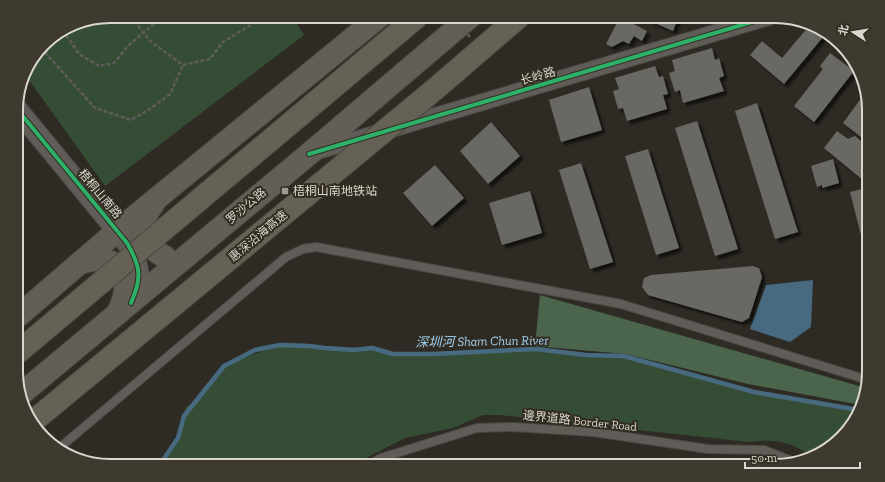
<svg xmlns="http://www.w3.org/2000/svg" width="885" height="482" viewBox="0 0 885 482" font-family="'Zilla Slab','Noto Sans SC',serif">
<style>
.green{fill:#354d35}
.forest{fill:#4a654b}
.water{fill:#476a81}
.lines{fill:none;stroke-linecap:round;stroke-linejoin:round}
.stream{stroke:#476a81;stroke-width:4.5}
.building{fill:#6a6863;filter:url(#shadow)}
.service-casing{stroke:#494741;stroke-width:10}
.minor-casing{stroke:#494741;stroke-width:18}
.tertiary-casing{stroke:#494741;stroke-width:22}
.primary-casing{stroke:#494741;stroke-width:24}
.path{stroke:#5f5d59;stroke-width:2.5;stroke-dasharray:4 2;stroke-linecap:butt}
.service{stroke:#605d59;stroke-width:8}
.minor{stroke:#605d59;stroke-width:16}
.tertiary{stroke:#605d59;stroke-width:20}
.primary{stroke:#635f56;stroke-width:22}
.motorway-bridge-casing{stroke:#494741;stroke-width:24;stroke-linecap:butt}
.path-bridge{stroke:#5f5d59;stroke-width:2.5;stroke-dasharray:4 2;stroke-linecap:butt}
.motorway-bridge{stroke:#656154;stroke-width:22}
.cycleway-casing{stroke:#322c21;stroke-width:6}
.cycleway{stroke:#2db169;stroke-width:4}
.poi-dot{fill:#9e9b94;stroke:#322c21;stroke-width:1.5}
.labels{text-anchor:middle;dominant-baseline:central;stroke-width:4;stroke-linejoin:round;paint-order:stroke}
.street-label{font-size:12px;fill:#dad7cf;stroke:#322c21}
.poi-label{font-size:12px;fill:#dad7cf;stroke:#322c21;text-anchor:start}
.water-label{font-size:13px;font-style:italic;fill:#a0d2f5;stroke:#322c21}
.rim{fill:none;stroke:#dad7cf;stroke-width:2}
</style>
<defs>
<filter id="shadow"><feDropShadow dx="3.5" dy="3.5" stdDeviation="1" flood-color="#0009"/></filter>
</defs>
<rect width="100%" height="100%" fill="#2e2b25"/>
<g class="green">
<polygon points="110,16 292,16 304,35 105,186 24,73 26,68 48,40 74,23"/>
<path d="M280,345L373,348L397,353L536,349L575,354L618,356L748,391L859,410L856,419L822,453L810,457C793,440 771,439 749,442L500,415H483L453,428L405,438L350,466H159L178,438L186,407L195,403L227,364Z"/>
</g>
<polygon class="forest" points="540,295 866,388 861,405 748,384 626,354 535,346"/>
<polygon class="water" points="813,280 811,327 790,342 750,329 766,285"/>
<g class="lines">
<polyline class="stream" points="159,466 178,438 184,416 224,366 255,350 280,345 309,346 325,348 353,350 372,348 393,354 433,354 536,349 586,355 624,356 754,392 859,410"/>
</g>
<g class="building">
<polygon points="652,16 679,16 673,31 650,21"/>
<polygon points="620,17 647,31 642,41 634,36 629,44 623,41 612,47 606,44"/>
<polygon points="809,26 823,37 784,84 750,55 762,41 782,58"/>
<polygon points="712,48 715,60 719,58 724,76 719,78 724,91 683,103 680,90 675,92 669,73 675,71 672,60"/>
<polygon points="830,53 854,71 814,122 794,106 823,69 820,66"/>
<polygon points="655,66 659,77 663,76 668,94 663,95 667,109 627,121 623,108 618,109 613,91 619,89 615,78"/>
<polygon points="589,87 602,130 561,142 549,100"/>
<polygon points="865,93 869,104 869,128 861,137 843,123"/>
<polygon points="757,103 798,232 775,239 735,111"/>
<polygon points="697,121 738,249 715,256 675,128"/>
<polygon points="491,122 520,156 488,184 460,151"/>
<polygon points="837,131 848,139 855,136 869,148 869,185 824,148"/>
<polygon points="648,149 679,248 656,255 625,156"/>
<polygon points="833,159 839,183 822,188 822,185 817,187 811,166"/>
<polygon points="581,163 613,262 590,269 559,170"/>
<polygon points="435,165 464,198 432,226 403,193"/>
<polygon points="866,188 869,198 869,242 863,243 850,192"/>
<polygon points="530,191 542,233 502,245 489,203"/>
<polygon points="753,266 759,268 762,277 749,318 742,322 648,295 642,287 644,278 651,275"/>
</g>
<g class="lines">
<defs>
<g id="service">
<polyline points="58,449 286,257 303,249 316,247 621,304 868,380"/>
<polyline points="367,466 381,458 477,428 513,427 593,432 708,449 764,450 794,462"/>
</g>
<polyline id="minor" points="314,152 772,16"/>
<path id="tertiary" d="M17,109L127,243C141,267 142,278 131,303"/>
<g id="primary">
<path d="M154,203C136,226 140,243 165,257"/>
<path d="M80,263C122,250 136,279 117,314"/>
<polyline points="17,317 117,231 380,16"/>
<polyline points="21,394 309,154 471,16"/>
</g>
</defs>
<use href="#service" class="service-casing"/>
<use href="#minor" class="minor-casing"/>
<use href="#tertiary" class="tertiary-casing"/>
<use href="#primary" class="primary-casing"/>
<g class="path">
<polyline points="131,16 132,18 150,41 183,65 210,59 223,42 257,21"/>
<polyline points="253,16 257,21 272,16"/>
<polyline points="328,16 331,18 333,16"/>
<polyline points="63,30 79,54 99,66 114,63 129,45 156,22 175,19 183,16"/>
<polyline points="42,47 48,56 95,108 131,120 147,111 170,94 183,65"/>
</g>
<use href="#service" class="service"/>
<use href="#minor" class="minor"/>
<use href="#tertiary" class="tertiary"/>
<use href="#primary" class="primary"/>
<defs>
<g id="motorway-bridge">
<polyline points="17,353 418,16"/>
<polyline points="31,423 434,90 520,16"/>
</g>
</defs>
<use href="#motorway-bridge" class="motorway-bridge-casing"/>
<polyline class="path-bridge" points="452,16 470,37"/>
<use href="#motorway-bridge" class="motorway-bridge"/>
<defs>
<g id="cycleway">
<path d="M17,109L127,243C141,267 142,278 131,303"/>
<polyline points="309,154 772,16"/>
</g>
</defs>
<use href="#cycleway" class="cycleway-casing"/>
<use href="#cycleway" class="cycleway"/>
</g>
<rect class="poi-dot" x="281" y="187" width="8" height="8" rx="2"/>
<g class="labels">
<g class="street-label">
<text transform="translate(538 76) rotate(-16)">长岭路</text>
<text transform="translate(100 194) rotate(50)">梧桐山南路</text>
<text transform="translate(246 206) rotate(-40)">罗沙公路</text>
<text transform="translate(258 236) rotate(-40)">惠深沿海高速</text>
<text transform="translate(580 421) rotate(6)">邊界道路 Border Road</text>
</g>
<g class="poi-label">
<text x="293" y="191">梧桐山南地铁站</text>
</g>
<g class="water-label">
<text transform="translate(482 341) rotate(-1)">深圳河 Sham Chun River</text>
</g>
</g>
<path d="M0 0H885V482H0ZM110 23H775A87 87 0 0 1 862 110V372A87 87 0 0 1 775 459H110A87 87 0 0 1 23 372V110A87 87 0 0 1 110 23Z" fill="#3f3a2f" fill-rule="evenodd"/>
<path class="rim" d="M110 23H775A87 87 0 0 1 862 110V372A87 87 0 0 1 775 459H110A87 87 0 0 1 23 372V110A87 87 0 0 1 110 23Z"/>
<g transform="translate(853 32) rotate(282)" stroke="#322c21" stroke-width="3" paint-order="stroke">
<path d="M0-3L7 15L0 10L-7 15Z" fill="#dad7cf"/>
<text y="-6" font-size="11" font-weight="bold" text-anchor="middle" fill="#dad7cf">北</text>
</g>
<path d="M745 462v6h115v-6" fill="none" stroke="#dad7cf" stroke-width="2"/>
<text x="751" y="462" font-size="12" fill="#dad7cf" stroke="#322c21" stroke-width="3" paint-order="stroke">50 m</text>
</svg>
